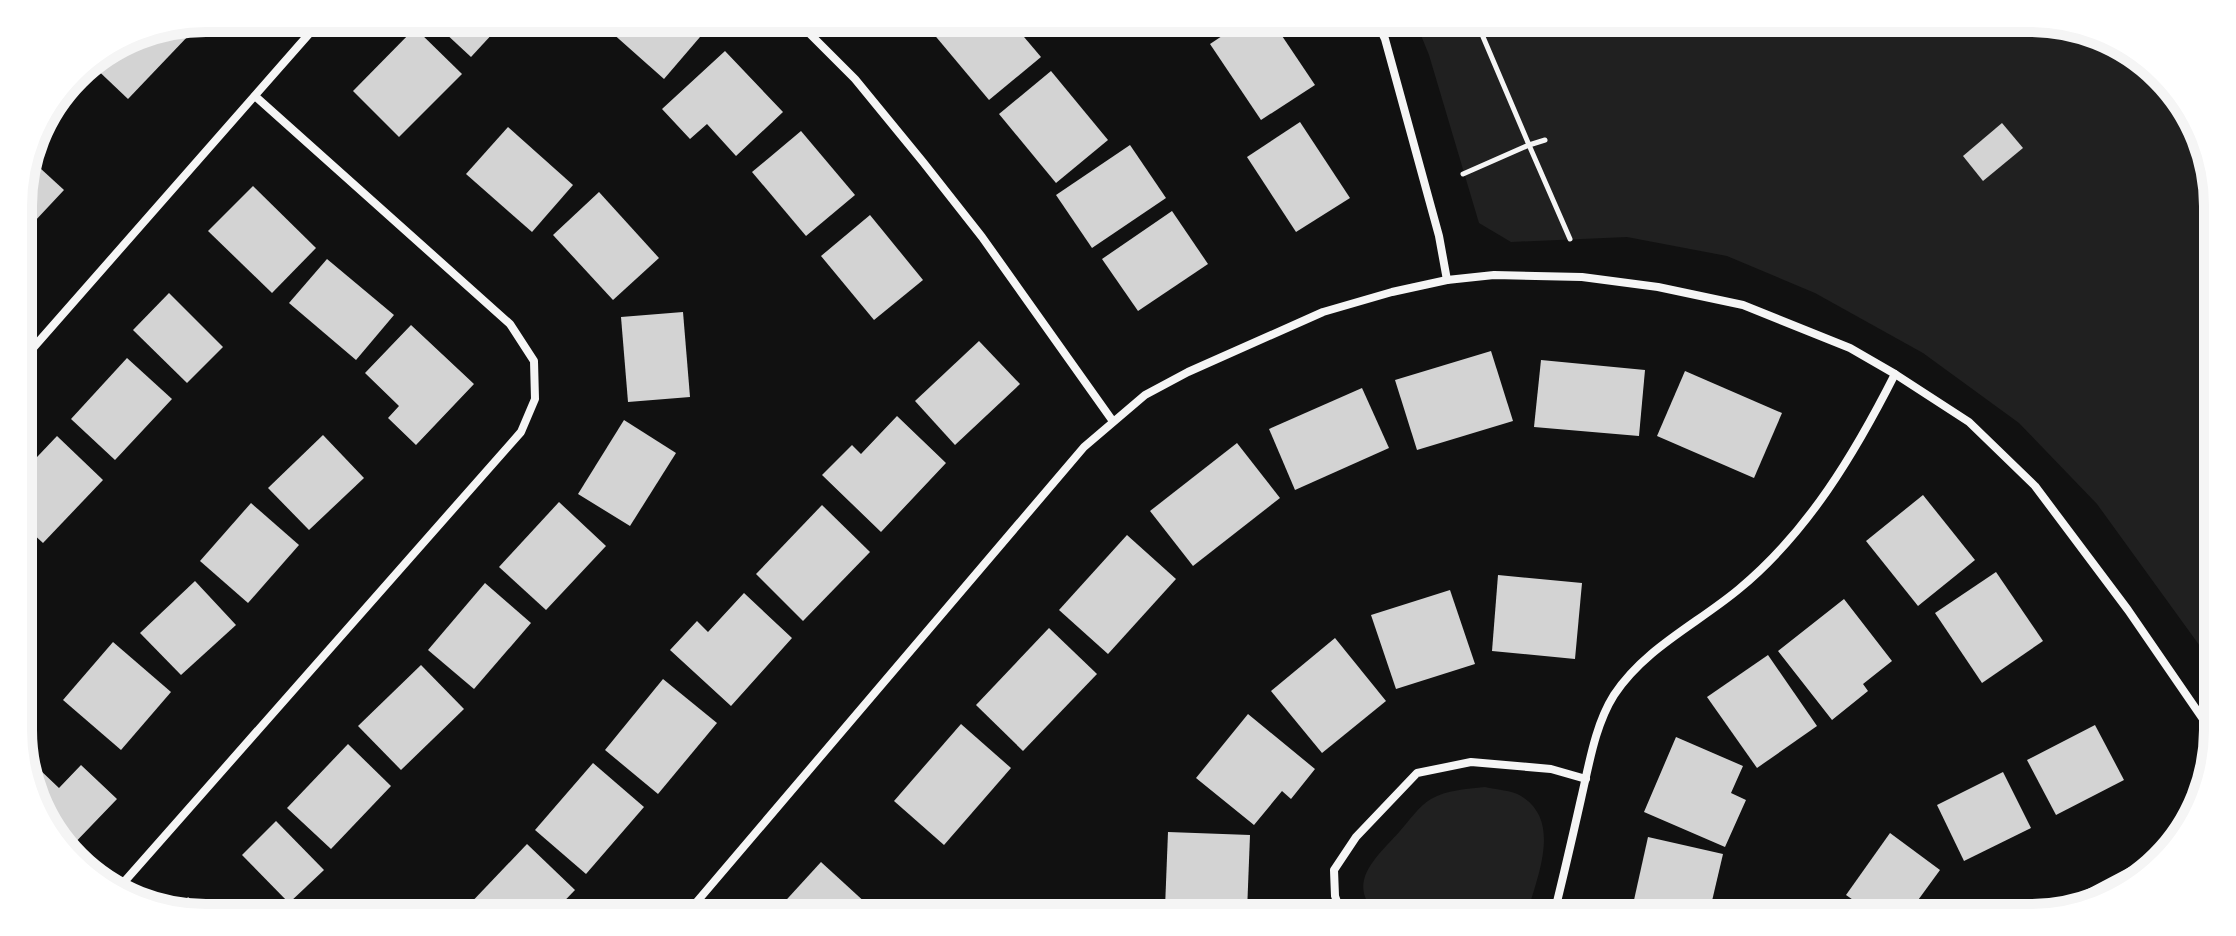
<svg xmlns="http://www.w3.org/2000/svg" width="2236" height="936" viewBox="0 0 2236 936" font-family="Mulish,sans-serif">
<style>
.green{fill:#202020}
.building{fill:#d3d3d3}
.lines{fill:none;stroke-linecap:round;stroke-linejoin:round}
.path{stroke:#f5f5f5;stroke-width:5}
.minor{stroke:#f5f5f5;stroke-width:8}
.rim{fill:none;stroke:#f5f5f5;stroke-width:10}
</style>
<rect width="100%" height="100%" fill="#111"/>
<g class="green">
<polygon points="1414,18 2030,18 2101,32 2179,91 2216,181 2218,671 2097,504 2019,423 1923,353 1815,293 1727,256 1627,237 1511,242 1479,223 1429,55"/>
<path d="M1485,787C1496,790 1512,790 1521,796C1564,822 1535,881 1526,918H1381C1342,884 1376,858 1400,831C1409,821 1419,806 1431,799C1447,790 1466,789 1485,787Z"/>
</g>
<g class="building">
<polygon points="429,18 507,18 471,57"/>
<polygon points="607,18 692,18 706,30 664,79 602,24"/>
<polygon points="948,18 1008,18 1041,57 989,100 932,32"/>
<polygon points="1249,18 1270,18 1315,85 1261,120 1210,44"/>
<polygon points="178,24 190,34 128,99 88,61 135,32"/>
<polygon points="415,28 462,74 399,137 353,91"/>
<polygon points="725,51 783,112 736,156 707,124 690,139 662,109"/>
<polygon points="1051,71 1108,140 1056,183 999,114"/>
<polygon points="1300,122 1350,198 1296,232 1247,157"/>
<polygon points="2002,123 2023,148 1983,181 1963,156"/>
<polygon points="508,127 573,185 532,232 466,174"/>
<polygon points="801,131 855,195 806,236 752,172"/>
<polygon points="1130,145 1166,198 1092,248 1056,195"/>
<polygon points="28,157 64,190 19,238 18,194"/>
<polygon points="253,186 316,248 272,293 208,231"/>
<polygon points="599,192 659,258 613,300 553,235"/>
<polygon points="1172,211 1208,264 1138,311 1102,259"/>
<polygon points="870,215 923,280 874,320 821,256"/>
<polygon points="327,259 394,315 356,360 289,303"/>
<polygon points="169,293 223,347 187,383 133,330"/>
<polygon points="683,312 690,397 628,402 621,317"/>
<polygon points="411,325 474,384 416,445 388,418 399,406 365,373"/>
<polygon points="979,341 1020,384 955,445 915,401"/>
<polygon points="1491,351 1513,421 1417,450 1395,380"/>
<polygon points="127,358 172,399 115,460 71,419"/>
<polygon points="1541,360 1645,370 1639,436 1534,427"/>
<polygon points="1685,371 1782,413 1754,478 1657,436"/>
<polygon points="1362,388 1389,448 1295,490 1269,429"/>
<polygon points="897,416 946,463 881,532 822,475 852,445 861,454"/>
<polygon points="624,420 676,453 630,526 578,494"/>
<polygon points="323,435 364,478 309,530 268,488"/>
<polygon points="57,436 103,480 43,543 19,521 19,476"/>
<polygon points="1237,443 1280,498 1193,566 1150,511"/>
<polygon points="1923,495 1975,560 1918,606 1866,541"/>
<polygon points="559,502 606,546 546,610 499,567"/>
<polygon points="251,503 299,545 248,603 200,561"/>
<polygon points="822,505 870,552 803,621 756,574"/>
<polygon points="1127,535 1176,579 1108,654 1059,610"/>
<polygon points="19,544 33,556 19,573"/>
<polygon points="1996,572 2043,641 1982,683 1935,613"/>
<polygon points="1498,575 1582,583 1575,659 1492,651"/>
<polygon points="195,581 236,625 181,675 140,633"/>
<polygon points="485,583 531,623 474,689 428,650"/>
<polygon points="1450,590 1475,664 1396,689 1371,615"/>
<polygon points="744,593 792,638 731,706 670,650 697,621 708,632"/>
<polygon points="1844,599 1892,661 1863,684 1868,691 1832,720 1778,651"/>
<polygon points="1049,628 1097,674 1023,751 976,705"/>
<polygon points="1335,638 1386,701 1322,753 1271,691"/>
<polygon points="113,642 171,692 121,750 63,700"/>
<polygon points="1768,655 1817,726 1757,768 1707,697"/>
<polygon points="421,665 464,709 401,770 358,726"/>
<polygon points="663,679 717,723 658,794 605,750"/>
<polygon points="1248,714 1315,769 1291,799 1282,791 1254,825 1196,778"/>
<polygon points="20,721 30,732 20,742"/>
<polygon points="961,724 1011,768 944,845 894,801"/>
<polygon points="2095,725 2124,780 2056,815 2027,760"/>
<polygon points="1676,737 1743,766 1731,793 1746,800 1725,847 1644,812"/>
<polygon points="348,744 391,786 331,849 287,808"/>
<polygon points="593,763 644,807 586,874 535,830"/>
<polygon points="81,765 117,799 66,852 57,845 30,778 39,769 59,788"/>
<polygon points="2003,772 2031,828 1964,861 1937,805"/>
<polygon points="276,821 324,870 289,903 242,855"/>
<polygon points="1168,832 1250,835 1247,912 1165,908"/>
<polygon points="1890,833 1940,870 1905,918 1879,918 1846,895"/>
<polygon points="1648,837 1723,854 1708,918 1630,918"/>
<polygon points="527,844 575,890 548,918 474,918 465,909"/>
<polygon points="821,862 880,916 878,918 788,918 778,909"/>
<polygon points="188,897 213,918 176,912"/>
</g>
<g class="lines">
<g class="path">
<polyline points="1545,140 1529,145 1570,239"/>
<polyline points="1463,174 1529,145 1475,18"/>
</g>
<g class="minor">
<polyline points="794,18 855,79 923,162 982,237 1112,420"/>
<polyline points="1375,18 1385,39 1439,236 1447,280"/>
<polyline points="19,364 323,18"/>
<polyline points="117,890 521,432 535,399 534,361 510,324 255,96"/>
<polyline points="2045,916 2159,856"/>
<polyline points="683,918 1084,447 1145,395 1188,372 1323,312 1392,292 1447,280 1494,275 1582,277 1658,287 1743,305 1850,348 1895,374 1969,422 2035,486 2128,610 2216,738"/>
<polyline points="1343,918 1335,896 1334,870 1356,837 1417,773 1471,762 1551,769 1586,779"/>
<path d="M1553,918C1563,878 1572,839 1581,799C1589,765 1595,725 1614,695C1645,648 1697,624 1739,589C1808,532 1855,453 1895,374"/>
</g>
</g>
<path d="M0 0H2236V936H0ZM206 32H2030A174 174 0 0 1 2204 206V730A174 174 0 0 1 2030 904H206A174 174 0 0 1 32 730V206A174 174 0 0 1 206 32Z" fill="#fff" fill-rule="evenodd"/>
<path class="rim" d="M206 32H2030A174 174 0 0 1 2204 206V730A174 174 0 0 1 2030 904H206A174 174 0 0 1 32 730V206A174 174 0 0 1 206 32Z"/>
</svg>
